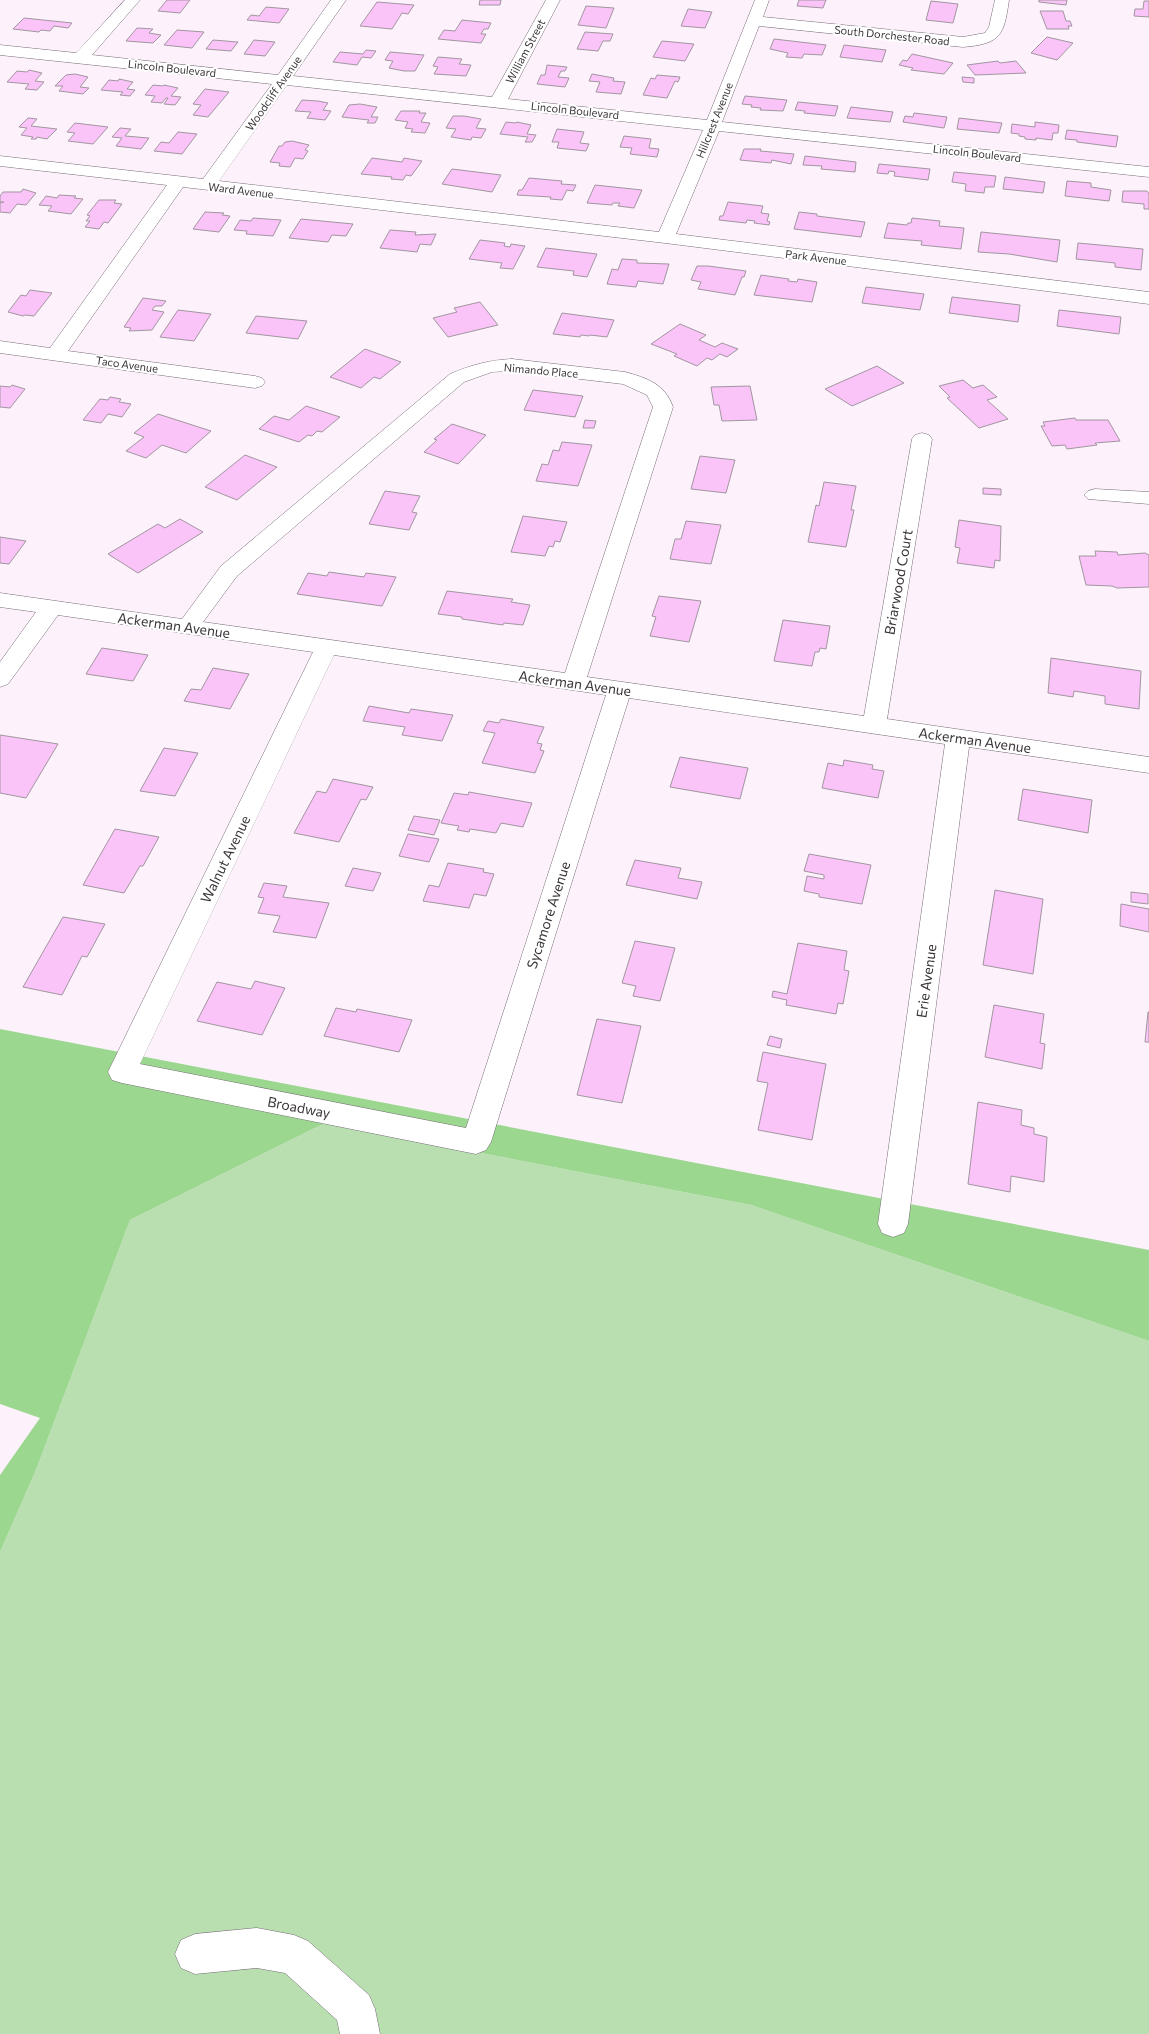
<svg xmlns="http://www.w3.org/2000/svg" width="1149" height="2034" viewBox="0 0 1149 2034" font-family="Commissioner,sans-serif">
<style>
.green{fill:#b9dfb1}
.forest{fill:#9cd790}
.building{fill:#fbc4f8;stroke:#a196a0}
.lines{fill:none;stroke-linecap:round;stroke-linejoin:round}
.minor-casing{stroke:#766d76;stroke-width:1}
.minor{fill:#fff;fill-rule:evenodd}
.labels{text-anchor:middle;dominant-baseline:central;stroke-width:4;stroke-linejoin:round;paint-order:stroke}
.far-street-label{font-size:11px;fill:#3a3539;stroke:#fff}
.street-label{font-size:14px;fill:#3a3539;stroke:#fff}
</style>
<rect width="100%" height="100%" fill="#fdf1fc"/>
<polygon class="green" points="325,1123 751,1205 1149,1341 1149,2034 0,2034 0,1552 36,1470 130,1220"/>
<polygon class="forest" points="0,1029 1149,1250 1149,1341 751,1205 325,1123 130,1220 36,1470 0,1552 0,1475 40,1418 0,1404"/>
<g class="building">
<polygon points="167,0 190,0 180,13 158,11"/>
<polygon points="480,0 501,0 500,5 479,5"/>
<polygon points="799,0 826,0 823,8 797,6"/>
<polygon points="1039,0 1067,0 1066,5 1039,2"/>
<polygon points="931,1 958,4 953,23 926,20"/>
<polygon points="1144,1 1149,1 1149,17 1134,16 1135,9 1143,9"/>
<polygon points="377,2 414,5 408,14 402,13 392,29 360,26"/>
<polygon points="586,6 614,8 606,28 578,25"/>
<polygon points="266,7 289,9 279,23 247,20 251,15 259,16"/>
<polygon points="688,9 712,12 705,28 681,26"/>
<polygon points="1040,11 1063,11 1066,21 1070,21 1072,26 1068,26 1069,29 1047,29"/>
<polygon points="24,18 72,23 68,28 54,26 50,31 41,30 39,32 13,29"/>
<polygon points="462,20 491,23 488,29 484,29 481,34 486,34 481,43 438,39 444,30 455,31"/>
<polygon points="137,28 153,29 149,33 161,35 153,43 126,41"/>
<polygon points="177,30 204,32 192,48 164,45"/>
<polygon points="585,32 613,34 610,41 603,41 598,51 577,49"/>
<polygon points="1047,37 1073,43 1057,60 1031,53"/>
<polygon points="774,39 826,45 822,55 804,54 802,58 786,57 788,53 770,49"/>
<polygon points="213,40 238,42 231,51 206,49"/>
<polygon points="254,40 275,42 265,56 244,54"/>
<polygon points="662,41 694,44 685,61 653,57"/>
<polygon points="844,45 886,50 882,62 840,57"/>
<polygon points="366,50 376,51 371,58 362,57 357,65 333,62 340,52 363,54"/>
<polygon points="390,52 424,55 415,71 404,71 389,68 393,61 385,60"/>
<polygon points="912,54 953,63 944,74 911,70 913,68 899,65 903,60 907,61"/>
<polygon points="438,57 462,59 459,64 471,65 466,76 434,74 438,67 433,66"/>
<polygon points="998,61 1000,63 1016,61 1026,73 975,75 967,65"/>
<polygon points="547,65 567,67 565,71 561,71 558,77 569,78 565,87 537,84 541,75 545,75"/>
<polygon points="29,70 42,73 35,81 44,82 37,90 25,89 29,84 7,82 17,71 27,72"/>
<polygon points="75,74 88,77 80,87 89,88 83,94 59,91 63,86 55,86 66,75"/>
<polygon points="592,74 614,78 613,81 625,82 621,94 596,92 600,82 589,81"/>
<polygon points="657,75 680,77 678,82 675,81 667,98 643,95 651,78 655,79"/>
<polygon points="962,77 974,78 974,83 963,82"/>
<polygon points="119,79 133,82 127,89 135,90 130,96 120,95 123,92 101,90 109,80 118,81"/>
<polygon points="153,85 163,86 164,85 178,88 171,96 181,97 175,105 164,104 168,98 166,98 162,103 151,102 155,96 145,95"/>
<polygon points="205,89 229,92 208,117 193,115 201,105 193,104"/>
<polygon points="745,96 787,100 783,111 760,110 761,108 751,107 752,105 742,104"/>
<polygon points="302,100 318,101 328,103 323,110 331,111 325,120 307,118 311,112 295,111"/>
<polygon points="798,102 838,106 835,116 804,113 805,111 795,110"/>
<polygon points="360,104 377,107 371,117 378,117 375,123 367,123 369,120 342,117 349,105"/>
<polygon points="851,107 893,112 890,122 847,118"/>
<polygon points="401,111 420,111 419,113 426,113 421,122 430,123 425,133 411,132 413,129 405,128 408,122 395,120"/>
<polygon points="914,113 947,117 944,128 903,122 905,116 913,117"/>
<polygon points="453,116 464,116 481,119 476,128 486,129 481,138 472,137 471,140 451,137 456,129 446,128"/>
<polygon points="28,118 37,119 31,126 57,129 47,139 37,137 36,139 31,139 33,137 21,135 27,128 19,127"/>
<polygon points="959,118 1002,123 999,133 957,129"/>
<polygon points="506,122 516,123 517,122 531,125 527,134 536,135 532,142 525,142 528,137 500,134"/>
<polygon points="1035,122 1059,125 1058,133 1053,133 1052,140 1036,138 1036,140 1025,139 1025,137 1019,136 1019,134 1011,133 1012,124 1035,127"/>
<polygon points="75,123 108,127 93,144 68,141 75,133 67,132"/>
<polygon points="120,128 131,129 125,136 149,138 141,149 116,146 122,138 112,137"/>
<polygon points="557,129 584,132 580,143 589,144 586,151 557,148 559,142 552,142"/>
<polygon points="1067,130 1118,136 1116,147 1077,142 1077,140 1065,139"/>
<polygon points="178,132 197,134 182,154 154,151 161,142 169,143"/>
<polygon points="624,136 651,139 649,148 659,149 657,157 630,154 632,148 620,147"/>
<polygon points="292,141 309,145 305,150 308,151 303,159 295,158 290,167 279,166 280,163 270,162 279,146 282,146 285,142"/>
<polygon points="744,149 761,149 760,151 794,154 791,164 772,160 771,163 740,160"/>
<polygon points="805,156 856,162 855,172 821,169 822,166 803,165"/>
<polygon points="372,158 402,162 404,158 422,161 411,176 406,175 403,180 391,179 392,177 361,174"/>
<polygon points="879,164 930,169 928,180 894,176 895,172 889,171 888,174 877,173"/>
<polygon points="452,169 501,175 492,192 442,184"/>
<polygon points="954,172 996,176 994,187 985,187 984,193 965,191 966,184 952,182"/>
<polygon points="1005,177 1045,182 1043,193 1003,189"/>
<polygon points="529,178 562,181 561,184 576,185 573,191 567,190 562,200 550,199 551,197 517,195 519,190 522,190"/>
<polygon points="1067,181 1091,183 1091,187 1111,190 1109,201 1065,196"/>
<polygon points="595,185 642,190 634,208 618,206 620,203 613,203 612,205 587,203"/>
<polygon points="23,189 36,193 26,205 17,204 10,213 0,212 0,203 4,202 0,202 0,196 3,192 21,192"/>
<polygon points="1123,191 1147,191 1149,194 1149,209 1144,209 1144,204 1122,202"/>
<polygon points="59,195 76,196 74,198 83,199 71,214 48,211 52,206 39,205 46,196 57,198"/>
<polygon points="99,200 116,200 114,203 122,204 108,223 104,222 99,229 85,227 90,221 86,221 90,216 87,215"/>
<polygon points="728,202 763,206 761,213 769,214 767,221 770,222 769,225 754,223 755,221 747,220 746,223 719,220 720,216 723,216"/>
<polygon points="205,212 224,213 222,215 230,216 219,232 193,229"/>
<polygon points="799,212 817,214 817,216 865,222 861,237 794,229"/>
<polygon points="253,218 281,220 273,236 246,234 247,231 234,230 240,220 251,221"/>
<polygon points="912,218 940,221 939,226 964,228 961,249 921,245 922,241 884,238 888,223 907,225 908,223 911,223"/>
<polygon points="301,219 353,224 346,236 332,235 328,242 289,238"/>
<polygon points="390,230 416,232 415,235 436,234 431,245 420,244 417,252 380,248"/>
<polygon points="981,232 1060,240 1057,262 1009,254 978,252"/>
<polygon points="480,240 505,243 504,246 510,247 511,244 525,246 513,269 500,268 502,263 469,259"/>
<polygon points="1078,243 1143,249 1141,270 1115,267 1115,263 1076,259"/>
<polygon points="546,248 597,254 587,277 573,275 574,271 537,267"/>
<polygon points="622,259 637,260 637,263 669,264 663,284 638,281 636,287 607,284 612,269 618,270"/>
<polygon points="697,266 708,266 746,271 744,277 742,277 735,295 698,289 701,282 691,280"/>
<polygon points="761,275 789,279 788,281 797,282 798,279 817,282 812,302 754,295"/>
<polygon points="866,287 924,294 920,310 862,303"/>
<polygon points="30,290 52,293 34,316 25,315 23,316 8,312 21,295 26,296"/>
<polygon points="952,297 1020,305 1018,322 949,313"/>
<polygon points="143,298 166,301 162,306 155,306 152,310 164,312 152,330 129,331 131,328 124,327"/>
<polygon points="480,302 498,325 448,337 433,318 457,312 454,308"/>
<polygon points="178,310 211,314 194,341 160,337"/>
<polygon points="1059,310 1121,317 1119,334 1057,326"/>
<polygon points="562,313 614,320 607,337 590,335 589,336 581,335 580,337 553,334"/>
<polygon points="256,316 307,321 298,339 246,333"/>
<polygon points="680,324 706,335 699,340 715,347 722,343 738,349 727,357 720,354 712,360 707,358 697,366 674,356 677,354 651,344"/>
<polygon points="365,349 401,362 380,379 374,377 361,388 330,377"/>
<polygon points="877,366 904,383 852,406 825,389"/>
<polygon points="963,380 973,388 983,385 997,397 987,400 1008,419 979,428 947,398 950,397 939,386"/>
<polygon points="12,385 25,389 10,408 0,407 0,386 10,387"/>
<polygon points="750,386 757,420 722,421 719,405 714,405 711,387"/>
<polygon points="533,390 583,396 575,417 524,410"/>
<polygon points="110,397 121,399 119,402 131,404 122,417 108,414 101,423 83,420 100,399 108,400"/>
<polygon points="306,406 340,417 322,432 317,431 312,436 308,435 299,442 259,429 274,416 289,420"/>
<polygon points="158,414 211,431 186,453 162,445 146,458 126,451 144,437 134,433"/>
<polygon points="1075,418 1076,420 1108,420 1120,441 1095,443 1097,445 1067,449 1065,445 1052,446 1041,426 1045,426 1043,422"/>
<polygon points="585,420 596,421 594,428 583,428"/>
<polygon points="452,424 486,435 458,464 424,452 437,440 434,439"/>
<polygon points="562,442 592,445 578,486 536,481 542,464 548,465 553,450 559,451"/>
<polygon points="245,455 277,467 237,500 205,487"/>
<polygon points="700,456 735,460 726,493 691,489"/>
<polygon points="824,482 856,486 851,510 854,510 846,547 808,542 816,505 819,506"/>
<polygon points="983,488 1001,489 1001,495 983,494"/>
<polygon points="385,491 420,496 412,512 417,513 409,530 369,524"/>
<polygon points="523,516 567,522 560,542 555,541 553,547 549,546 545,556 511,552"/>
<polygon points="180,519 203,532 138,573 108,554 158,524 165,528"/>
<polygon points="959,520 1001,526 1000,561 995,560 994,568 957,563 960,548 955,547"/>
<polygon points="686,521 721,525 711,564 670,559 675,539 681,539"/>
<polygon points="0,537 26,541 9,564 0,563"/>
<polygon points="1095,551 1117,552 1118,555 1145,553 1149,555 1149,587 1117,588 1112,586 1086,585 1079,556 1096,556"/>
<polygon points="329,572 364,577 366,573 396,577 382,606 297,594 308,573 327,576"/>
<polygon points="447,591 513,599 511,602 530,605 523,625 504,623 503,625 462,619 462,617 438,614"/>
<polygon points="659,596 701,601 689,642 650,636 656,617 652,616"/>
<polygon points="783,620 830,626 826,649 820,648 819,652 815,652 812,666 774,661"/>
<polygon points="102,648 148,655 133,681 86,674"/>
<polygon points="1051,658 1141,671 1139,709 1105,704 1105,696 1074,691 1073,697 1048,693"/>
<polygon points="213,668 249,674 230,709 184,701 191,689 201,690"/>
<polygon points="369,706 409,713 411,709 453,715 442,741 402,735 405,727 363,721"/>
<polygon points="501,719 544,727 537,743 542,744 540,750 544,751 535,773 482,763 495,733 483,731 488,721 499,723"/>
<polygon points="0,735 58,744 26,798 0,793"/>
<polygon points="164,748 198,753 175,796 140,791"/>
<polygon points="680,757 748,768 740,799 670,787"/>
<polygon points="844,760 873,765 872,769 884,771 878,798 822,788 828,763 843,766"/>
<polygon points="333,779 373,787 366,800 361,799 339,842 294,833 317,791 326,793"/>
<polygon points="1023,789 1092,800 1088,833 1018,820"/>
<polygon points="469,792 532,803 523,827 501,823 496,833 470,829 469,832 457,830 459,826 441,823 454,793 468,795"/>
<polygon points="414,816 440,820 434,835 408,830"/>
<polygon points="115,829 159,837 143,866 140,866 124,893 83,885"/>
<polygon points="408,834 439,839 429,862 399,856"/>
<polygon points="809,854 871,865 862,904 819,897 819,894 804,891 807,876 824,879 824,875 804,871"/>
<polygon points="635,860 681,868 678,878 702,882 697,899 626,885"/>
<polygon points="448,863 484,869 483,872 494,874 486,896 474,894 469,908 423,901 429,885 439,887"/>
<polygon points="353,868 381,873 373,891 345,886"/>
<polygon points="264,883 287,886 283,897 329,903 316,938 273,932 280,916 258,913 264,898 258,897"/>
<polygon points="995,890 1043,899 1033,974 983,965"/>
<polygon points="1131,892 1148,894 1148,904 1131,902"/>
<polygon points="1121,904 1149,909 1149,932 1120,926"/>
<polygon points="63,917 105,924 87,957 82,956 62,995 23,987"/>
<polygon points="635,941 675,948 660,1001 633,996 636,986 622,983"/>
<polygon points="798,943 847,951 844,970 849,971 843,1004 838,1003 836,1014 786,1005 787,1000 772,997 773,991 787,994"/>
<polygon points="255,981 285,988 262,1035 197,1021 217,982 251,989"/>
<polygon points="994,1005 1044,1014 1040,1043 1045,1044 1042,1069 985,1057"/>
<polygon points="336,1008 356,1012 357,1009 412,1020 399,1052 324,1036"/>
<polygon points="1148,1012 1149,1012 1149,1042 1145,1042"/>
<polygon points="597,1019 641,1026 622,1103 577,1095"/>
<polygon points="770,1036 782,1039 780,1048 767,1045"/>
<polygon points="763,1052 826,1064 812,1140 758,1130 768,1083 757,1081"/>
<polygon points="978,1102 1022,1110 1021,1125 1034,1128 1034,1134 1047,1137 1044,1182 1011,1176 1010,1192 968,1184"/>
</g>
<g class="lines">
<defs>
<g id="minor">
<path d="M125,0H140L92,55L278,75L331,0H346L293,76L492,97L546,0H560L508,99L707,120L755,0H769L763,17L963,37L985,33L989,27L995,0H1009C1004,35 1001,44 963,47L759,26L722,122L1149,167V177L719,131L676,234L1149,292V304L665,243L183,187L68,351L255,376L262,378L265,382L262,386L255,388L0,353V341L50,348L167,185L0,166V156L203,179L272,84L0,55V45L76,53ZM287,85L703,130L659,232L219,181Z"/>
<path d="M512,359L625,372C647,378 665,384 673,407L587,677L864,716L912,439L915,435L922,433L929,435L932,439L887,719L1149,757V773L969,747L908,1224L904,1233L893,1237L882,1233L878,1224L945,744L629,698L491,1142L486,1150L476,1154L122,1083L112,1080L108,1072L313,652L58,615L8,684L0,687V662L36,612L0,607V593L182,619L221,566L450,374C471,365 490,360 512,359ZM512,371L623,384L647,395L653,407L565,673L203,622L237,576L464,382L492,372ZM334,655L606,695L466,1128L140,1064Z"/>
<polygon points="1095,489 1149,492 1149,504 1088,499 1084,495 1088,491"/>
<polygon points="257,1928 294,1935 308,1941 369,1995 375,2009 380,2034 340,2034 337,2020 285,1973 257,1968 195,1974 181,1968 175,1954 181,1940 195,1934"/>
</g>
</defs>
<use href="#minor" class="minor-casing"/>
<use href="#minor" class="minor"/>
</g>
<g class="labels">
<g class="far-street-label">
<text transform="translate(892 35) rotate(6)">South Dorchester Road</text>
<text transform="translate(525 51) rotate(-62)">William Street</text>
<text transform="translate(172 68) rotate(6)">Lincoln Boulevard</text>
<text transform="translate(273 93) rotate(-55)">Woodcliff Avenue</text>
<text transform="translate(575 110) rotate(6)">Lincoln Boulevard</text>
<text transform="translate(714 120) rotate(-68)">Hillcrest Avenue</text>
<text transform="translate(977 153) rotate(6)">Lincoln Boulevard</text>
<text transform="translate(241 190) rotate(7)">Ward Avenue</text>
<text transform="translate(816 257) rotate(7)">Park Avenue</text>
<text transform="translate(127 364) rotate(8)">Taco Avenue</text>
<text transform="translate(541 370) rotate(5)">Nimando Place</text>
</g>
<g class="street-label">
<text transform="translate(898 582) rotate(-80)">Briarwood Court</text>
<text transform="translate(174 625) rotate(8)">Ackerman Avenue</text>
<text transform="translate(575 683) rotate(8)">Ackerman Avenue</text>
<text transform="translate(975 740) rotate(8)">Ackerman Avenue</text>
<text transform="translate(225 859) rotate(-64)">Walnut Avenue</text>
<text transform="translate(548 915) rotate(-72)">Sycamore Avenue</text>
<text transform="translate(926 981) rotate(-82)">Erie Avenue</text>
<text transform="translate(299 1107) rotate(11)">Broadway</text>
</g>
</g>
</svg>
